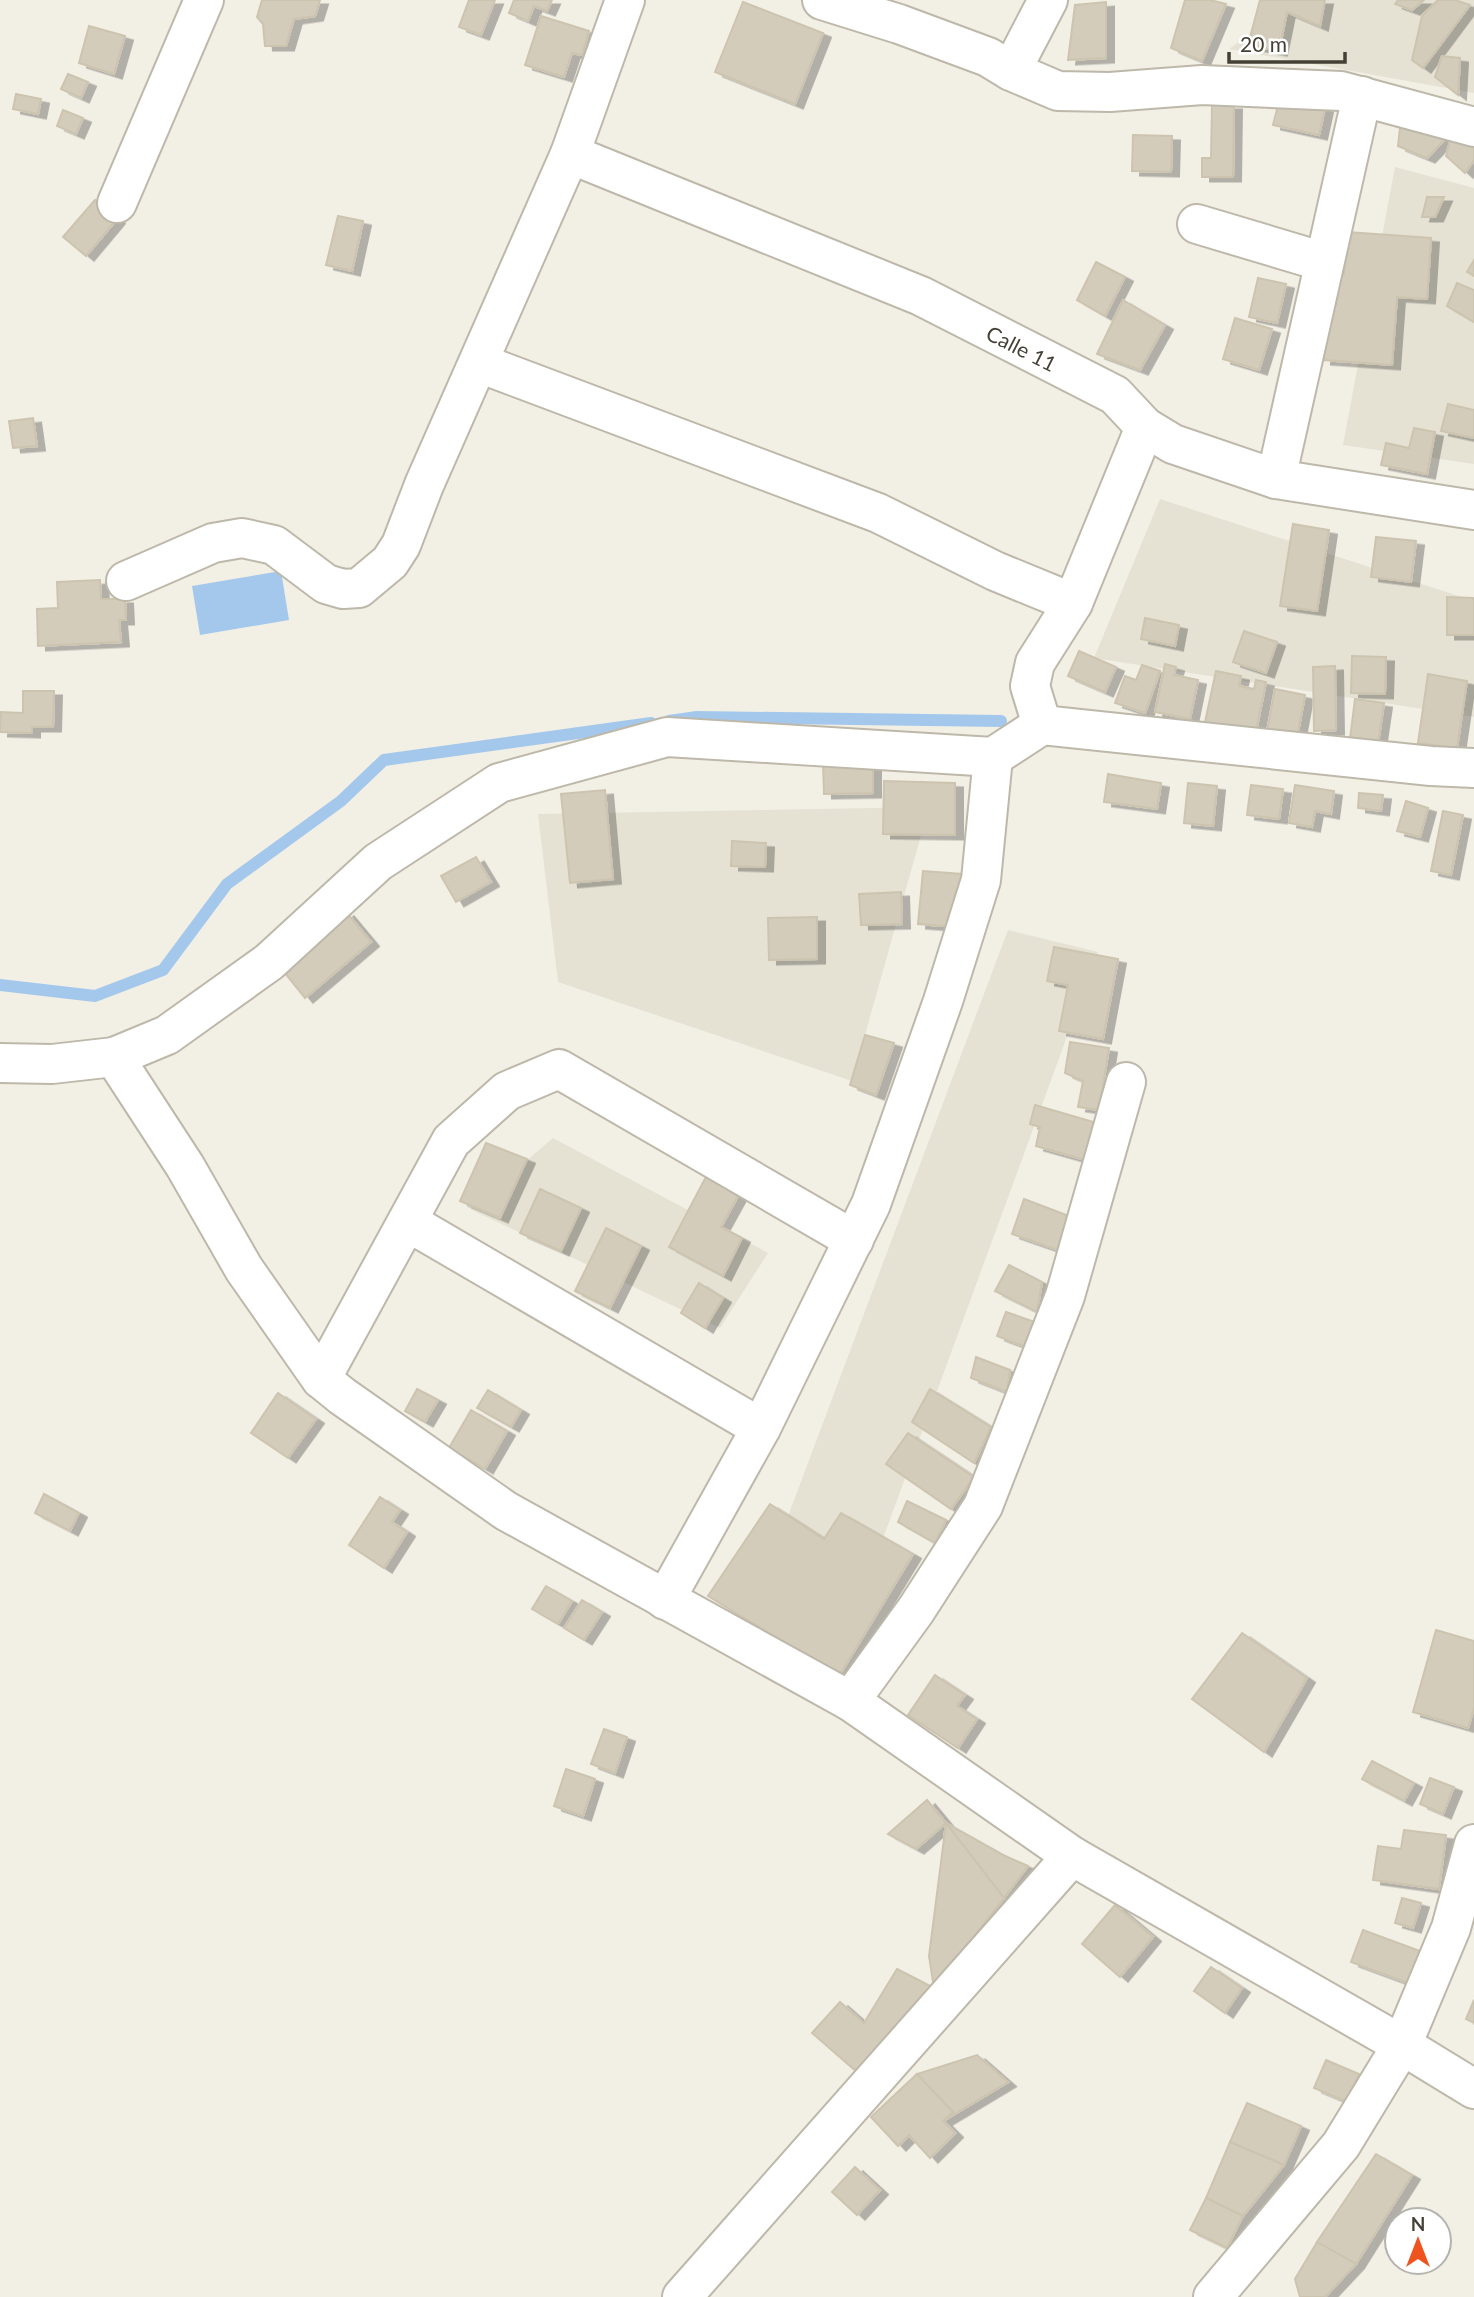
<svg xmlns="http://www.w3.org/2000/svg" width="1474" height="2297" viewBox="0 0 1474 2297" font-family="Lato,sans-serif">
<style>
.residential{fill:#e5e2d4}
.water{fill:#a4c8ec}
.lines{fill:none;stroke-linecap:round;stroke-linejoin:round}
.stream{stroke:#a4c8ec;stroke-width:12}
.building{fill:#d3ccbb;stroke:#cdc4af;stroke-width:2;filter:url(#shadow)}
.street-casing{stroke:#bdb8a9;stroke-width:42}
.street{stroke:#fff;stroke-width:38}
.labels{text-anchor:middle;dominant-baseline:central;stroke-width:5;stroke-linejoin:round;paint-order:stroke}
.street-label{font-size:21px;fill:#444035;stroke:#fff}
</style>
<defs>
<filter id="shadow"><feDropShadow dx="8" dy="4.5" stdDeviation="0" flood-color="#0004"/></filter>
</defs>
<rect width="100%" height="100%" fill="#f2efe5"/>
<g class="residential">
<polygon points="1298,0 1474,0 1474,93 1229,49"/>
<polygon points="1395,167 1474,188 1474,464 1343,445"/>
<polygon points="1160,499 1474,601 1474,717 1094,658"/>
<polygon points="929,807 852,1081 558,982 538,814"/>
<polygon points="1008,930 1098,952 841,1653 746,1628"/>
<polygon points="553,1138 768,1253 720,1328 470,1209"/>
</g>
<polygon class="water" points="281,571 289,620 200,635 192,586"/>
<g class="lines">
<g class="stream">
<polyline points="669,721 697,717 1001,721"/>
<polyline points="0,985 95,996 163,970 227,884 341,801 384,760 651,723"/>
</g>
</g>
<g class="building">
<polygon points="262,0 320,0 315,16 294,19 286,46 265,46 263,24 257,17"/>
<polygon points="469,0 495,0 481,35 459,27"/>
<polygon points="514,0 552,0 547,11 534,6 528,21 509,13"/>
<polygon points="1185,0 1210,0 1226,4 1202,61 1171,48"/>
<polygon points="1260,0 1325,0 1320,26 1287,12 1279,51 1248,45"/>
<polygon points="1398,0 1424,0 1412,10 1395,4"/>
<polygon points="1438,0 1455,0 1470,5 1423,68 1412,60 1422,16"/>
<polygon points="743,2 823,33 795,104 715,72"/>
<polygon points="1106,2 1106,58 1068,60 1075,5"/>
<polygon points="541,16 589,31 582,55 572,53 564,77 525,65"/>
<polygon points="89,26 125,36 114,74 79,63"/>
<polygon points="1442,56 1460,58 1458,95 1435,77"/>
<polygon points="68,74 88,82 81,98 61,89"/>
<polygon points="16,94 41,99 38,114 13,109"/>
<polygon points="1280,98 1325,108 1319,135 1273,125"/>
<polygon points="1212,105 1234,105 1233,177 1202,177 1202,158 1211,158"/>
<polygon points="63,110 83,118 76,134 57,126"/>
<polygon points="1401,119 1453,131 1427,158 1398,146"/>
<polygon points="1453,131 1474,140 1474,160 1465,173 1446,156"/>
<polygon points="1133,135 1172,136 1171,172 1132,171"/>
<polygon points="1427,197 1444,197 1435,217 1422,217"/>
<polygon points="95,200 117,219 86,256 63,237"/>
<polygon points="338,216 363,221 352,271 326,265"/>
<polygon points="1347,232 1431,238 1427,299 1397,297 1392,365 1323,360 1329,273 1344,274"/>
<polygon points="1474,260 1474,276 1467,272"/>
<polygon points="1096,262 1125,277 1105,316 1077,300"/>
<polygon points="1258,278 1286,284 1277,323 1249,317"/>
<polygon points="1457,283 1474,290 1474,322 1447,306"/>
<polygon points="1123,300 1165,325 1140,370 1097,354"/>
<polygon points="1235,318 1272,329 1259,370 1223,359"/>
<polygon points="1448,404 1474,410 1474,438 1441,431"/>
<polygon points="33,418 37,446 13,448 9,421"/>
<polygon points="1414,428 1435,432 1427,474 1381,465 1386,443 1409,448"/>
<polygon points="1293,524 1329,530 1317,611 1280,606"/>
<polygon points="1376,537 1416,541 1411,582 1371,577"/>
<polygon points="100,580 101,599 125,599 126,620 119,620 121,642 38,646 37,609 58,608 57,582"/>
<polygon points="1447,597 1474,598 1474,635 1447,635"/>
<polygon points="1145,618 1179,625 1175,646 1141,639"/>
<polygon points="1244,631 1277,642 1266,673 1233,662"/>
<polygon points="1079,651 1116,667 1105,692 1068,676"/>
<polygon points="1352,656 1386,657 1385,694 1351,693"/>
<polygon points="1165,664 1176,667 1174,675 1198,680 1190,719 1155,712"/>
<polygon points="1142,665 1160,671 1145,713 1115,703 1125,676 1136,680"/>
<polygon points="1335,666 1336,730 1314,731 1313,667"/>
<polygon points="1216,671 1241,676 1239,686 1254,689 1256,680 1266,682 1256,732 1205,722"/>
<polygon points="1428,674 1467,681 1457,748 1418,743"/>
<polygon points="1275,689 1305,695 1296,743 1266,737"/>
<polygon points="23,691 54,691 53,727 32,727 32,733 0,732 1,712 23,713"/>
<polygon points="1355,699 1384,703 1378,743 1350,739"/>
<polygon points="873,761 873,793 824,794 823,762"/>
<polygon points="1108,774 1161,783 1157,809 1104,802"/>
<polygon points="884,781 955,783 955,835 883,834"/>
<polygon points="1188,783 1217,786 1213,826 1184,823"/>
<polygon points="1251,785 1283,789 1279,819 1247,815"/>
<polygon points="1295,785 1334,791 1331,814 1315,811 1312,827 1289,823"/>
<polygon points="605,790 613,879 570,883 561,794"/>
<polygon points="1359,793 1383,795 1381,811 1358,808"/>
<polygon points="1406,801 1428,808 1420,837 1397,831"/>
<polygon points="1443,811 1463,815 1451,875 1431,871"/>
<polygon points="732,841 766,843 765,867 731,866"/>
<polygon points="476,857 491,882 456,902 441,876"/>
<polygon points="923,871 962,874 956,927 918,924"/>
<polygon points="901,892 902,924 861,925 859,894"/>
<polygon points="346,912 371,942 305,998 280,967"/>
<polygon points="817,917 817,959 769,960 768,918"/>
<polygon points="1054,947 1118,959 1103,1039 1059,1031 1068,985 1047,981"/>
<polygon points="865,1035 894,1043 876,1095 850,1085"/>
<polygon points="1070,1042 1109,1048 1099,1110 1078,1107 1083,1081 1065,1073"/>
<polygon points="1035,1105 1100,1124 1089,1161 1036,1146 1040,1127 1030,1124"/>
<polygon points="486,1143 527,1159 500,1218 460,1201"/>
<polygon points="709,1171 742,1189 721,1227 742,1238 723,1276 669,1247"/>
<polygon points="540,1189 581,1208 561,1251 520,1233"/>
<polygon points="1024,1199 1072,1217 1061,1251 1012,1234"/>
<polygon points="606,1228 641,1246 610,1308 575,1291"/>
<polygon points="1009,1265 1042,1282 1037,1312 995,1291"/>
<polygon points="699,1283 723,1298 705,1328 681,1313"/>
<polygon points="1006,1312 1035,1322 1026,1347 997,1336"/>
<polygon points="976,1357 1010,1370 1007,1392 971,1378"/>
<polygon points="417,1389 438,1400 425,1422 405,1411"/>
<polygon points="930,1389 991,1427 974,1463 912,1422"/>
<polygon points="488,1390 521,1410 511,1427 477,1408"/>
<polygon points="278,1393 316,1419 288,1458 251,1433"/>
<polygon points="471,1410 507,1431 485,1469 449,1448"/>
<polygon points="908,1433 974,1477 951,1509 886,1464"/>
<polygon points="44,1494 79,1513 70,1531 35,1513"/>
<polygon points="380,1497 400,1510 392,1522 407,1532 384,1568 349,1545"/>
<polygon points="907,1501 946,1520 935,1543 898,1522"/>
<polygon points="770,1504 824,1539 841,1513 913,1554 839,1676 708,1596"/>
<polygon points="546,1586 572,1601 558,1624 532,1609"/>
<polygon points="582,1600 602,1612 584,1640 564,1628"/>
<polygon points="1436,1630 1474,1641 1474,1708 1468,1728 1413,1712"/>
<polygon points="1242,1633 1307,1678 1264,1752 1192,1699"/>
<polygon points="935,1675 965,1695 957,1706 977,1719 958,1748 908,1715"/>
<polygon points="604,1729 627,1737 615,1773 591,1764"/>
<polygon points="1372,1761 1414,1783 1404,1801 1362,1779"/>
<polygon points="566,1769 595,1779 583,1816 554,1806"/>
<polygon points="1430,1778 1454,1787 1443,1814 1420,1804"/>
<polygon points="927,1800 946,1823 916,1849 888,1834"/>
<polygon points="946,1823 1005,1856 1028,1866 1004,1898"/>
<polygon points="946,1823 1004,1898 934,1988 929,1956"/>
<polygon points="1404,1830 1446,1835 1439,1889 1373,1880 1378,1846 1401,1849"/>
<polygon points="1402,1898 1421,1903 1413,1928 1395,1923"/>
<polygon points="1115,1905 1153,1937 1120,1977 1082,1944"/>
<polygon points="1363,1930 1420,1951 1408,1983 1351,1962"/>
<polygon points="1211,1967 1242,1988 1225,2013 1194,1991"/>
<polygon points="897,1969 934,1988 857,2072 812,2033 840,2002 864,2023"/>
<polygon points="1474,2000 1474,2023 1466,2019"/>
<polygon points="977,2055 1008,2082 943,2121 917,2074"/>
<polygon points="1326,2060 1359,2074 1347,2102 1314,2088"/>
<polygon points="917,2074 953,2112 943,2121 955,2133 930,2158 909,2135 898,2146 871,2117"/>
<polygon points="1247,2103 1301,2126 1284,2165 1230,2142"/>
<polygon points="1230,2142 1284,2165 1243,2216 1206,2198"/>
<polygon points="1376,2154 1412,2175 1356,2264 1317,2242"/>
<polygon points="855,2167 880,2190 857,2215 832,2192"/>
<polygon points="1206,2198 1243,2216 1227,2248 1190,2230"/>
<polygon points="1317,2242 1356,2264 1325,2297 1300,2297 1295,2279"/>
</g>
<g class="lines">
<defs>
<g id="street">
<polyline points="822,0 899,24 988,57 1011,71 1058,91 1110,92 1202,85 1341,91 1474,127"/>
<polyline points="1011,71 1048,0"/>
<path id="s1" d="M570,154L921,296L1115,395L1145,427L1173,444L1276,479L1474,510"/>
<polyline points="117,203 204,0"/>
<polyline points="1197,224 1324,262"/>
<polyline points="479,363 878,513 995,571 1073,603"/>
<polyline points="1276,479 1362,96"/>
<polyline points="126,581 213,543 242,538 274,545 326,584 343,589 359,588 390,562 401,545 424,485 570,154 625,0"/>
<polyline points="1042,725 1030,686 1035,663 1073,603 1145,427"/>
<polyline points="114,1057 185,1166 244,1269 321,1379 342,1396 506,1511 850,1701 1072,1856 1402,2045 1474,2089"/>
<polyline points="0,1063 52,1064 114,1057 167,1035 269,962 378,862 499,783 667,737 993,757 1042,725 1431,766 1474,768"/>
<polyline points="408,1222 761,1428"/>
<polyline points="321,1379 451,1141 507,1091 559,1069 854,1240"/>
<polyline points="665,1600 761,1428 871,1204 943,1001 981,880 993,757"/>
<polyline points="850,1701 916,1610 983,1506 1065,1296 1126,1082"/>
<polyline points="682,2297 1072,1856"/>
<polyline points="1213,2297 1341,2145 1402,2045 1451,1928 1474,1844"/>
</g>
</defs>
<use href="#street" class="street-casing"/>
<use href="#street" class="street"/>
</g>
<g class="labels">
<g class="street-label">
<text stroke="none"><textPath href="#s1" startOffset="492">Calle 11</textPath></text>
</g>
</g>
<g transform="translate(1418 2241)"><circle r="33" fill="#ffffff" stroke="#b4b3ae" stroke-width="2"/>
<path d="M0-5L12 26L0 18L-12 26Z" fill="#ef5320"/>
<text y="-10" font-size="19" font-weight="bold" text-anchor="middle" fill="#444035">N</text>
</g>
<path d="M1229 52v10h116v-10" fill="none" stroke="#444035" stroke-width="3.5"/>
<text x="1240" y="52" font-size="21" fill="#444035" stroke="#ffffff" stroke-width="5" paint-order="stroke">20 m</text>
</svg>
